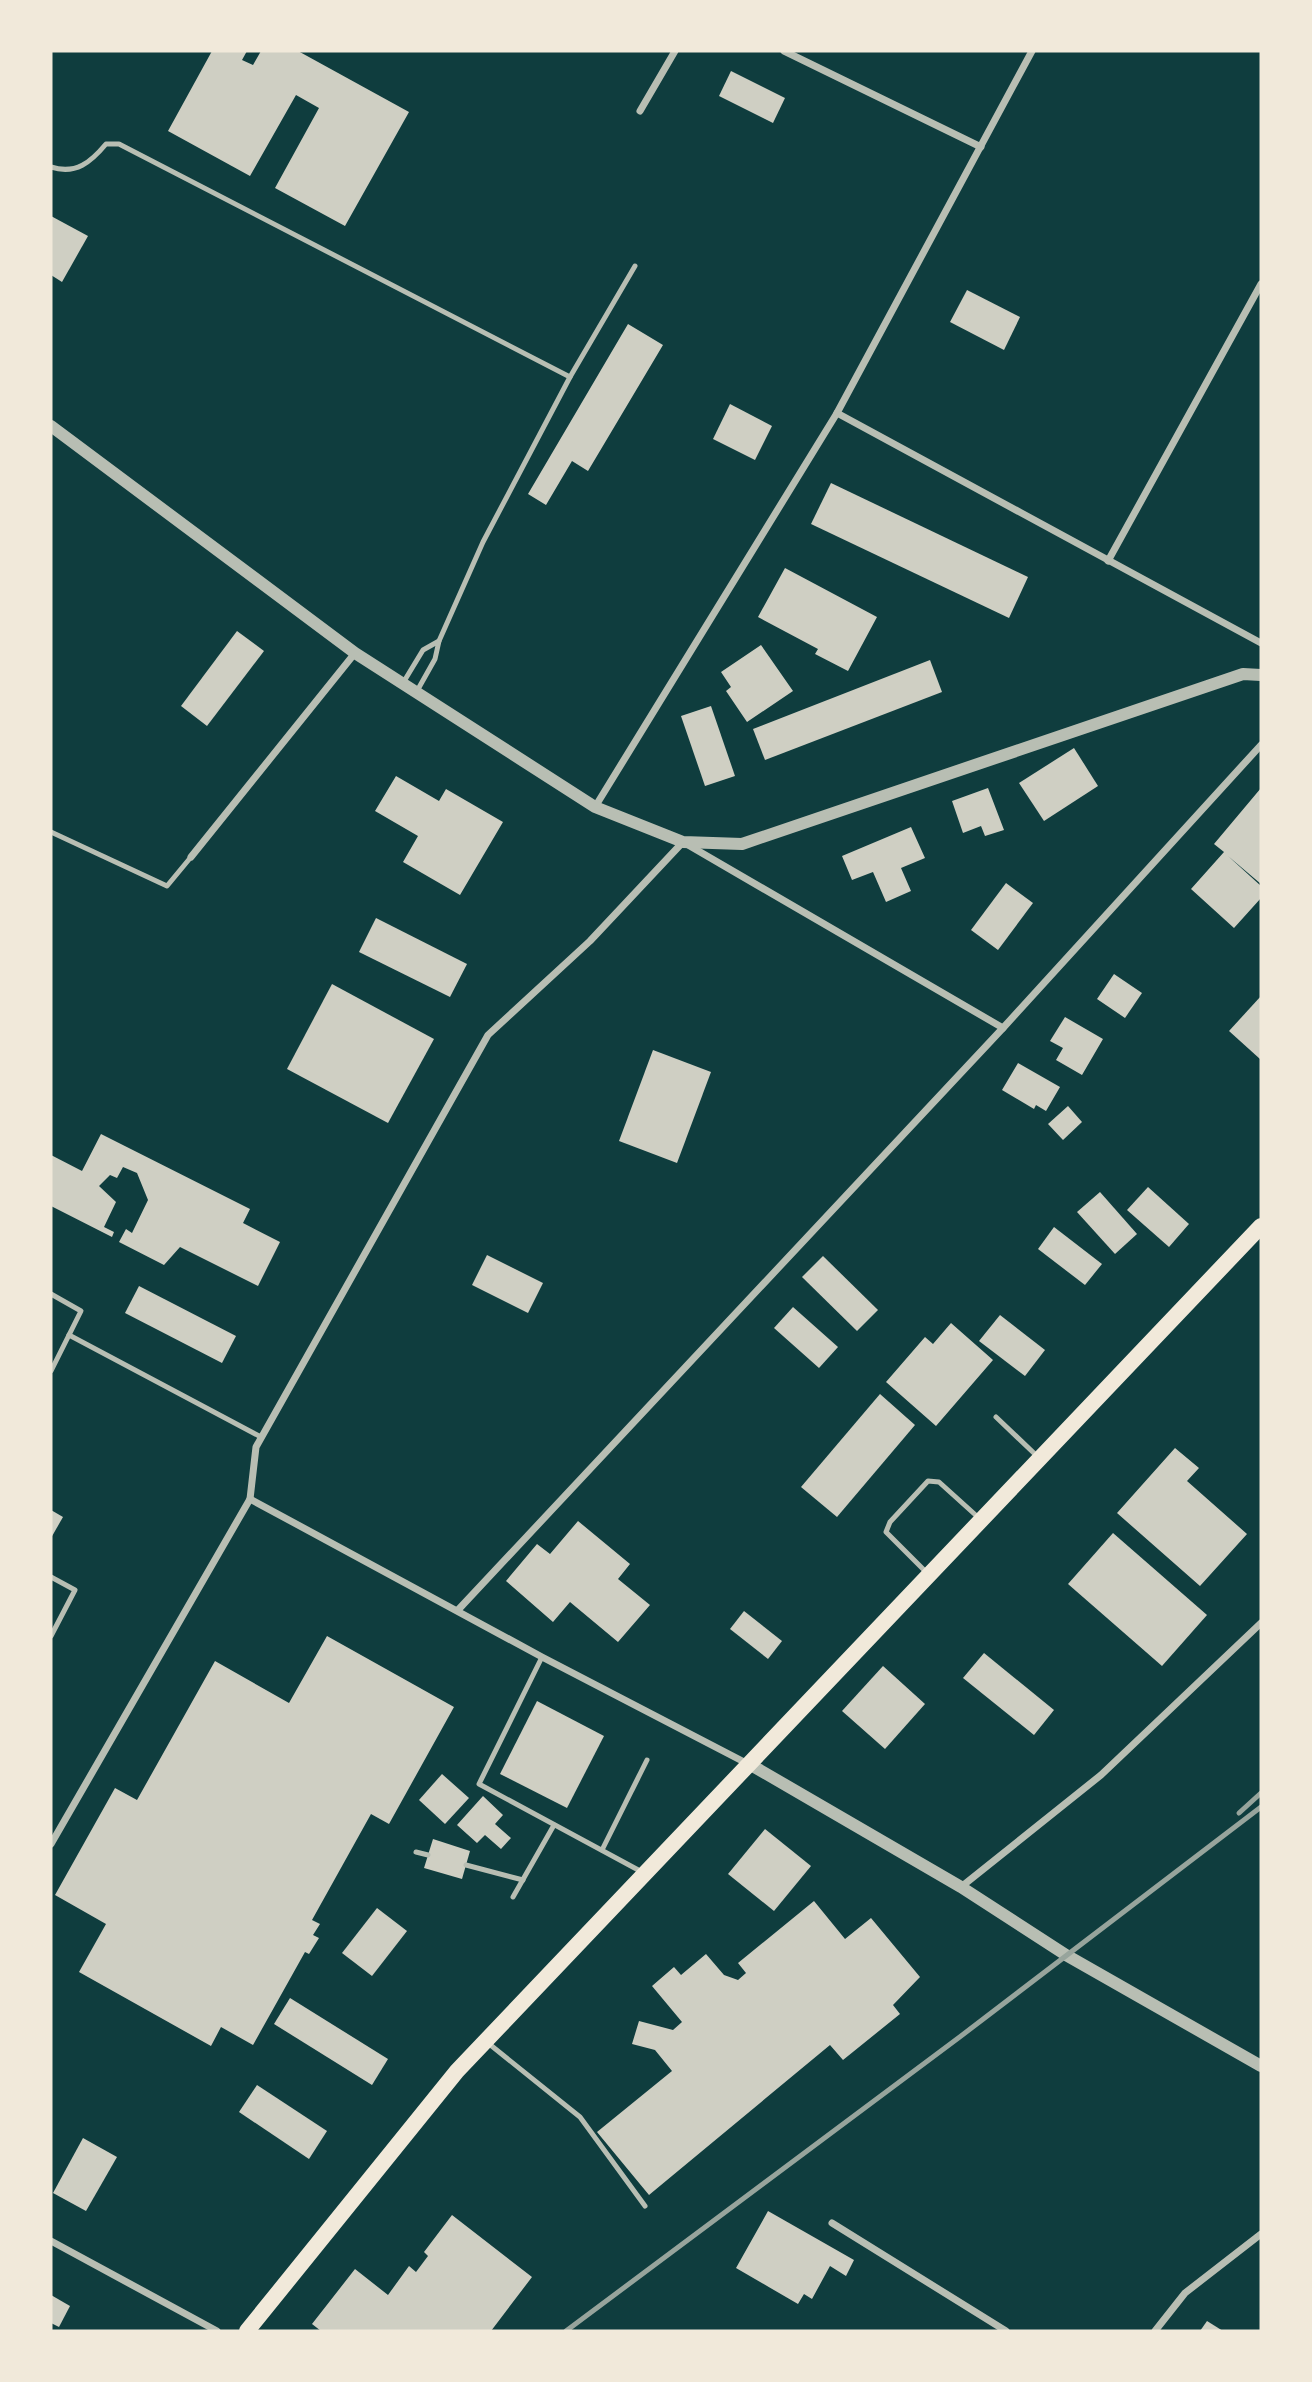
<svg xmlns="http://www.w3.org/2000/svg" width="1312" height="2382" viewBox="0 0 1312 2382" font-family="Raleway,sans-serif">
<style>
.building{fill:#cfcfc3}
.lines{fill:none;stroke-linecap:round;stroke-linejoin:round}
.service{stroke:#b8beb3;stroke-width:5}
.minor{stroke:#b8beb3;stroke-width:7}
.tertiary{stroke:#b8beb3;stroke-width:12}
.primary{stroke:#f1e9da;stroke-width:16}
.rail{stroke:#97a49c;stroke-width:5}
</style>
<rect width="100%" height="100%" fill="#0f3d3e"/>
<g class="building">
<polygon points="212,51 247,51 242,60 253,65 261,51 298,51 409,112 345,226 275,188 319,108 296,95 250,176 168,131"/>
<polygon points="731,71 785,98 773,123 719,96"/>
<polygon points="51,216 88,236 62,282 51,275"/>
<polygon points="967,290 1020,317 1004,350 950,322"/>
<polygon points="628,324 663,345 588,471 572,461 546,505 528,494"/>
<polygon points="730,404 772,426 755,460 713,439"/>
<polygon points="831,483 1028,577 1009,618 811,524"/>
<polygon points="785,568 877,617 848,671 815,654 818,649 758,617"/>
<polygon points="237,631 264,651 207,726 181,706"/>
<polygon points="761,645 793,691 747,722 726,691 731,687 721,672"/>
<polygon points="930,660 942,692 765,760 753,729"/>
<polygon points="711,706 735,776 705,786 681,716"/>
<polygon points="1074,748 1098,786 1044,821 1019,783"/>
<polygon points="396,776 439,801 446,789 503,822 460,895 403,862 418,836 375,811"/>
<polygon points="988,788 1004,830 985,836 981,826 963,833 952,801"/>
<polygon points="1261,788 1261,884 1228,856 1261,886 1261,898 1234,928 1191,889 1224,852 1214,844"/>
<polygon points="911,827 925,858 901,868 911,891 886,902 873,872 852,880 842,856"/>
<polygon points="1006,883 1033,903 998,950 971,930"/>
<polygon points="376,918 467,964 450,997 359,952"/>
<polygon points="1114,974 1142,993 1125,1018 1097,999"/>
<polygon points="332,984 434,1039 388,1123 287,1069"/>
<polygon points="1261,996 1261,1057 1260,1059 1229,1031"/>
<polygon points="1065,1017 1103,1039 1082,1075 1056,1060 1063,1048 1050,1041"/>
<polygon points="653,1050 711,1072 677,1163 619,1141"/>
<polygon points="1018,1063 1060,1087 1046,1111 1036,1105 1034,1109 1002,1090"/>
<polygon points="1068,1106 1082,1122 1063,1140 1048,1124"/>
<polygon points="101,1134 250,1209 243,1223 280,1242 258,1286 180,1247 164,1265 119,1242 126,1229 132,1233 148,1200 137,1173 123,1167 117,1178 110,1175 99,1186 116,1202 104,1227 114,1232 112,1237 51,1206 51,1155 82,1171"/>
<polygon points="1148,1187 1189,1224 1169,1247 1127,1210"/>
<polygon points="1100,1192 1137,1234 1115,1254 1077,1212"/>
<polygon points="1054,1227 1102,1264 1085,1285 1038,1249"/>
<polygon points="487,1255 543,1283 528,1313 472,1285"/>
<polygon points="823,1256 878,1310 857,1331 802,1277"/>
<polygon points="139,1286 236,1336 222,1363 125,1313"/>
<polygon points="793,1307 838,1347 819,1368 774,1328"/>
<polygon points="1000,1315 1045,1350 1025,1376 979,1341"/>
<polygon points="951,1323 993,1360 936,1426 886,1382 925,1337 933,1344"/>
<polygon points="880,1394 915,1425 837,1517 801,1487"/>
<polygon points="1175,1448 1199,1468 1187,1481 1247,1534 1200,1586 1117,1513"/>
<polygon points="51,1510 63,1517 51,1538"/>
<polygon points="578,1521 630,1564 618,1579 650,1605 618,1642 570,1602 553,1622 506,1581 537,1544 550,1554"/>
<polygon points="1113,1533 1207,1615 1162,1666 1068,1584"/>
<polygon points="744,1611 782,1641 768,1659 730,1629"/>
<polygon points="327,1636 454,1707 389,1824 371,1814 312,1920 320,1924 313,1935 319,1938 309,1954 305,1952 253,2045 221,2027 211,2046 79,1972 106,1924 55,1895 115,1788 137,1800 215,1661 289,1703"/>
<polygon points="984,1653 1054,1710 1034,1735 963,1678"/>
<polygon points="883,1666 925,1704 885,1749 842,1711"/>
<polygon points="537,1701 604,1736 567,1808 500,1774"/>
<polygon points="442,1774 469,1798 445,1824 419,1800"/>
<polygon points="483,1796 503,1815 495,1824 511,1838 501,1849 485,1835 477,1843 457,1825"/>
<polygon points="765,1829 811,1866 774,1911 728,1874"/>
<polygon points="433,1839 470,1851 462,1879 424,1868"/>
<polygon points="814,1901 845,1939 871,1918 920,1977 893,2005 900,2014 843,2060 830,2045 649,2195 597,2132 672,2071 655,2050 632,2044 639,2021 673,2030 682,2022 652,1986 674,1967 681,1975 706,1954 724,1975 738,1980 746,1973 738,1963"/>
<polygon points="377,1908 407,1931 372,1976 342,1953"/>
<polygon points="290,1998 388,2059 372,2085 274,2024"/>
<polygon points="257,2085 327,2131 309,2159 239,2112"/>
<polygon points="83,2138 117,2157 86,2211 53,2193"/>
<polygon points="768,2211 854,2260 846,2276 830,2266 812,2299 804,2294 798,2304 736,2268"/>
<polygon points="452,2215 532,2277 491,2331 321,2331 312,2324 355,2269 388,2295 409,2266 416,2272 428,2256 424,2252"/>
<polygon points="51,2295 70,2306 59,2327 51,2323"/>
<polygon points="1207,2321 1223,2331 1200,2331"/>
</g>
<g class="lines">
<g class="service">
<path d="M51,167C76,175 91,162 106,144H119L570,377L635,266"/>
<polyline points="439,641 483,542 570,377"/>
<polyline points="403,683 423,650 439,641 435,659 417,691"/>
<polyline points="51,832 167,886 191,857"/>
<polyline points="51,1294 81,1311 51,1371"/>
<polyline points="69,1335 261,1437"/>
<polyline points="996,1417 1038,1457"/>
<polyline points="926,1572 886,1532 890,1522 928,1481 939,1482 980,1519"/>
<polyline points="51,1577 75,1590 51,1636"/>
<polyline points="542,1657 479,1784 642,1872"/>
<polyline points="602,1850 647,1760"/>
<polyline points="416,1852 428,1855"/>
<polyline points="466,1865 523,1880"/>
<polyline points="513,1897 554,1825"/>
<polyline points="488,2043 580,2117 645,2206"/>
</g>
<g class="minor">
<polyline points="784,51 981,147"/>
<polyline points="640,111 675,51"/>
<polyline points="837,413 1261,643"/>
<polyline points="1108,561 1261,284"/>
<polyline points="595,807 837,413 1032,51"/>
<polyline points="191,857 355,653"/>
<polyline points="250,1499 542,1657 750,1765"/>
<polyline points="458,1610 1003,1028 1261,745"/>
<polyline points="51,1844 250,1499 256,1447 488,1035 590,941 683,842 1003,1028"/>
<polyline points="961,1887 1101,1775 1261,1623"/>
<polyline points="832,2223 1006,2331"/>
<polyline points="51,2241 217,2331"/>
<polyline points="1155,2331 1185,2293 1261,2234"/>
</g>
<g class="tertiary">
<polyline points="51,426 355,653 595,807 683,842 742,844 1243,674 1261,675"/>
<polyline points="751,1765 961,1887 1066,1955 1261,2066"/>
</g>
<polyline class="primary" points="247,2331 457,2071 1261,1226"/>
<g class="rail">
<polyline points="1239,1813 1261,1793"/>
<polyline points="566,2331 961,2036 1261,1807"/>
</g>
</g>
<rect width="1312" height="2382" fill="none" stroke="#f1e9da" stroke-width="105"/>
</svg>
